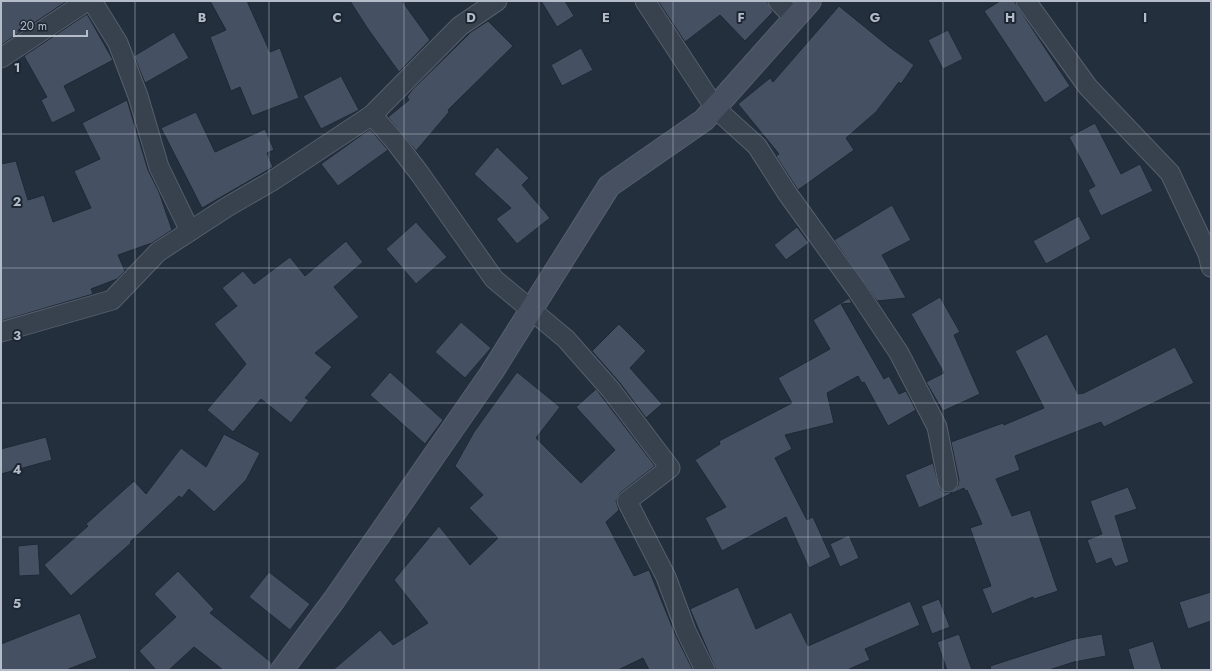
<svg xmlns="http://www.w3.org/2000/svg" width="1212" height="671" viewBox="0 0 1212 671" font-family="Jost,sans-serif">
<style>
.building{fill:#455162;stroke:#1f2835}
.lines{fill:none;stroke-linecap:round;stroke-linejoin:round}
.minor-casing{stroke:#565f6c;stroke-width:21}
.secondary-casing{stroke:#565f6c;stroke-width:24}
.minor{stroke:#38414e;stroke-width:19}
.secondary{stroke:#465061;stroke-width:22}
.grid{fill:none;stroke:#b4bcc9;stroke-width:1;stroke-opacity:0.55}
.grid-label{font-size:13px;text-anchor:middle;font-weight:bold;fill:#b4bcc9;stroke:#1d2633;stroke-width:4;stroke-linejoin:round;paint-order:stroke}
</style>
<rect width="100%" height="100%" fill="#242f3e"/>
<g class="building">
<polygon points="1,1 67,1 1,45"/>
<polygon points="210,1 247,1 270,52 280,48 299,98 252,116 240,87 231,91 210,37 226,30"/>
<polygon points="350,1 402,1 430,40 399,72 368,29"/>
<polygon points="541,1 565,1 574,16 557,27"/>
<polygon points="658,1 767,1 773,12 745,41 720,15 685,42"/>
<polygon points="1000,1 1014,1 1070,86 1045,103 984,11"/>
<polygon points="839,6 888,46 914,65 901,84 899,82 876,112 846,138 854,150 798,190 776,156 779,154 738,104 770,78 773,82"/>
<polygon points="87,14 113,60 64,86 76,111 52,123 41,100 47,97 24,56"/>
<polygon points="488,21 513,46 448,110 449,112 416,151 388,117 409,100 407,97 412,90 471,32"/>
<polygon points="948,30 963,59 943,69 928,40"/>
<polygon points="174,32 189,58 145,83 134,56"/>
<polygon points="581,48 593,70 562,86 551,65"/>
<polygon points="341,76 359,110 321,129 303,96"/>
<polygon points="127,100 148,170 159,192 172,230 152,243 118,255 125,271 117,279 91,289 93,294 1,321 1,164 16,161 28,200 44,195 53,222 91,208 74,171 100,159 82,123"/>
<polygon points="196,112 215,152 265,129 274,150 267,153 273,167 202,208 161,128"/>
<polygon points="1095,123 1121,174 1140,164 1153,191 1101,216 1088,190 1095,186 1069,137"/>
<polygon points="370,129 388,150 338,186 321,164"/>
<polygon points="497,147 529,178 522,185 550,218 517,244 496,219 511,208 474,174"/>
<polygon points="892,205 911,240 882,255 906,298 877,301 834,240"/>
<polygon points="1079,216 1091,239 1046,264 1033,241"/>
<polygon points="416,222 447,257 416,284 386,249"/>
<polygon points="797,227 809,243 786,260 774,245"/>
<polygon points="346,241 363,262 334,287 359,317 315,353 332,367 305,398 309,400 291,423 261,399 233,432 207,410 246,364 214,324 237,306 222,288 243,271 254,284 290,257 305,276"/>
<polygon points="940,297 960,332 954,335 980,394 943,411 926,382 944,373 911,314"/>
<polygon points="849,298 852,303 841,304 884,379 889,376 899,394 906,391 916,410 888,426 864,382 862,383 858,376 827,393 834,423 785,435 792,449 775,458 807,520 813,517 831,557 809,568 786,517 722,551 705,518 726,507 695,460 720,444 719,441 792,403 778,378 830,349 813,320"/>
<polygon points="461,322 491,348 465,378 435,352"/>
<polygon points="619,324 646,351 630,368 662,404 646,418 620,383 592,351"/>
<polygon points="1047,334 1078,394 1084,393 1175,347 1194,383 1104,427 1101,422 1015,456 1020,470 996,479 1012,516 1030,510 1058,591 1034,599 1033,597 992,614 982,589 991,586 970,528 982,524 967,490 965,491 964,488 919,508 905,475 933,463 940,489 944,492 951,493 958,486 959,480 951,442 1003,423 1004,425 1044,408 1015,351"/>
<polygon points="390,372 443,420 425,444 370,395"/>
<polygon points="517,372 560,407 536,438 581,483 615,450 576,407 596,389 655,466 620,493 616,501 619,510 606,522 634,576 649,570 676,636 693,670 649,670 643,658 618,670 333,670 380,630 393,645 428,623 394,580 439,526 470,565 498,538 469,508 483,495 455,466 474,432"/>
<polygon points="224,434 260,453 246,480 214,512 189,489 182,498 179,496 130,542 131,543 71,596 44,565 88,526 86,524 134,481 146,494 181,448 206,467"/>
<polygon points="46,437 52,460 1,474 1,449"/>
<polygon points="1128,487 1137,509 1115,516 1129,562 1115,567 1111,558 1096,564 1087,540 1102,534 1090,501"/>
<polygon points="849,535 859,558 840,567 830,544"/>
<polygon points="38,544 40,575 19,576 18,546"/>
<polygon points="178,571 214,609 210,613 272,663 270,670 223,670 194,647 169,670 156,670 139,651 176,617 154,594"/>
<polygon points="269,572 310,604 290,630 249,597"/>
<polygon points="738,587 756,629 791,612 808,646 910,601 920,625 865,649 870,660 847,670 716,670 690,609"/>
<polygon points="1211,592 1211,621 1188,629 1179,602"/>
<polygon points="939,599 950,627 932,634 921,606"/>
<polygon points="80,613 97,658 66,670 1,670 1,644"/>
<polygon points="959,634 972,670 947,670 937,642"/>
<polygon points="1102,634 1106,656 1074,662 1049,670 991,670 990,666 1074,639"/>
<polygon points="1153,641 1162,670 1134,670 1128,649"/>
</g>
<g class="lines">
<defs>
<g id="minor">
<polyline points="92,1 118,43 138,96 159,167 190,231"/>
<polyline points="645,1 715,108 757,146 787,193 855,287 899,353 937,427 948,482"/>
<polyline points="778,1 794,18"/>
<polyline points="1026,1 1088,87 1170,173 1208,254 1211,267"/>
<polyline points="1,58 87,1"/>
<polyline points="372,115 394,140 420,174 494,279 566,339 611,390 670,468 627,501 666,577 686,631 705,670"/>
<polyline points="1,332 112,300 158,252 227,207 272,181 372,115 460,26 497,1"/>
</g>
<polyline id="secondary" points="282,670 334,600 492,372 609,186 704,120 810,1"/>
</defs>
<use href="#minor" class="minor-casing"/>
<use href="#secondary" class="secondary-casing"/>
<use href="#minor" class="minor"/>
<use href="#secondary" class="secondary"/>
</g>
<path class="grid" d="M135,1V670M269,1V670M404,1V670M539,1V670M673,1V670M808,1V670M943,1V670M1077,1V670M1,134H1211M1,268H1211M1,403H1211M1,537H1211"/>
<g class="grid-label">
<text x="202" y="22">B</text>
<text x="337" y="22">C</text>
<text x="471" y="22">D</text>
<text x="606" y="22">E</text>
<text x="741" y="22">F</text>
<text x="875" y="22">G</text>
<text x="1010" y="22">H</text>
<text x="1145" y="22">I</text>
<text x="17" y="72">1</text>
<text x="17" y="206">2</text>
<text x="17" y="340">3</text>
<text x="17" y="474">4</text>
<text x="17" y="608">5</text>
</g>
<rect width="1212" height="671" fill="none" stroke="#b4bcc9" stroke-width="4"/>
<path d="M14 30v6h73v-6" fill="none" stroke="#b4bcc9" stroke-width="2"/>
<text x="20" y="30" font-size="12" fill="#b4bcc9" stroke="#1d2633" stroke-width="3" paint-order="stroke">20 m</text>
</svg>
